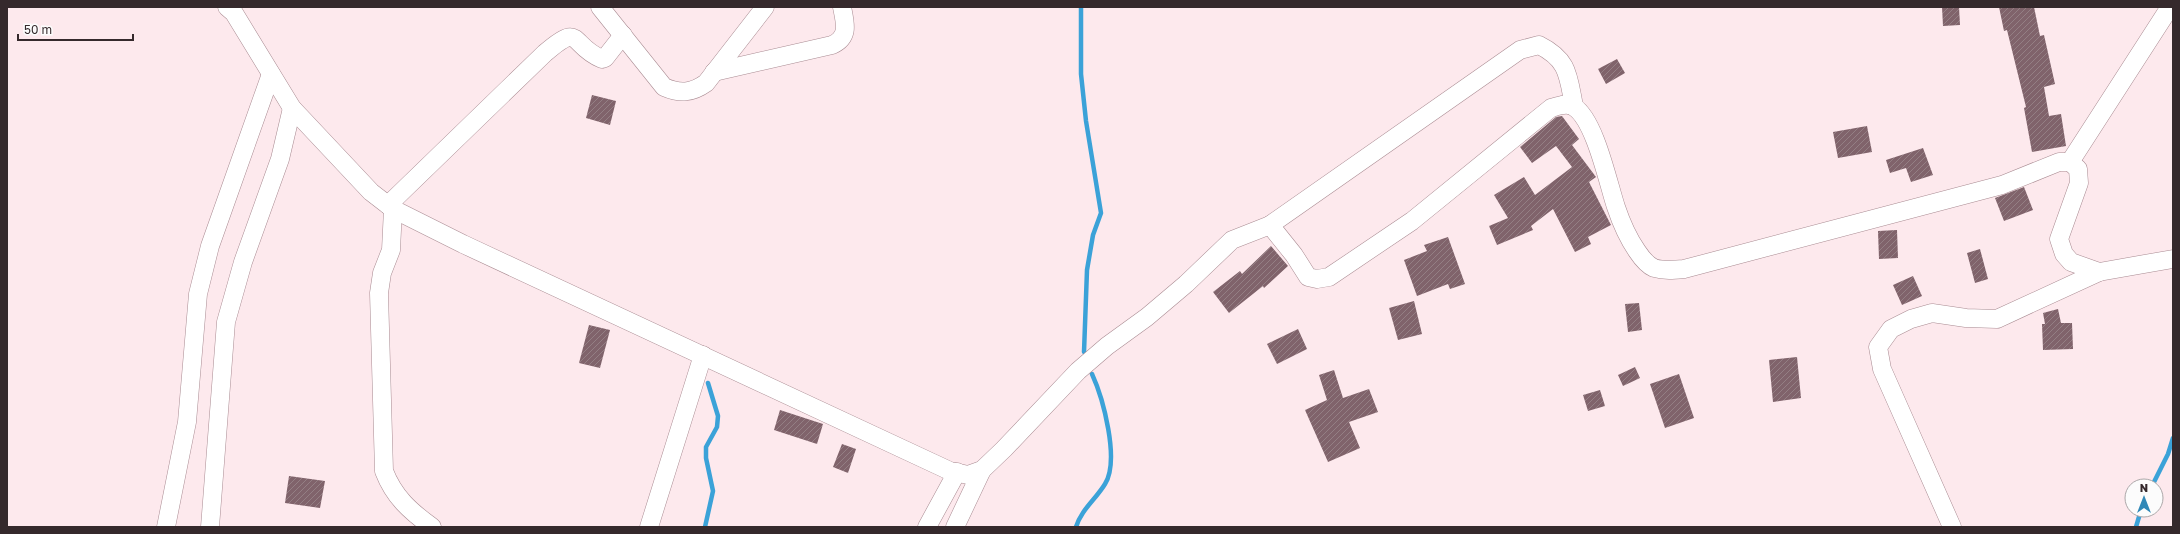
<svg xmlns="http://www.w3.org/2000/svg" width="2180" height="534" viewBox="0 0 2180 534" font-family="'Golos Text',sans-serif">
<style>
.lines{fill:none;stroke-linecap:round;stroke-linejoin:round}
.stream{stroke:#3ba2d8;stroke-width:4.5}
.building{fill:url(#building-hatch)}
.street-casing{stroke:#a98b92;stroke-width:19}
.street{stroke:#fff;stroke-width:18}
</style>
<defs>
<pattern id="building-hatch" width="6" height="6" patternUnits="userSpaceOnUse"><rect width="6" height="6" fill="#80636b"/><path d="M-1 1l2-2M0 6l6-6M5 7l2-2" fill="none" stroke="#947f84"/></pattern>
</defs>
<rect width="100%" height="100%" fill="#fde9ed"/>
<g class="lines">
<g class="stream">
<polyline points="1081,7 1081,74 1086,121 1101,213 1093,235 1087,270 1084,352"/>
<polyline points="2152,486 2168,454 2173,438"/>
<polyline points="705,527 713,491 706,458 706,447 717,427 718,416 708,383"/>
<path d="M1076,527C1081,510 1096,499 1105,484C1120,460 1103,398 1092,374"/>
<polyline points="2136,527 2141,510"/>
</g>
</g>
<g class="building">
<polygon points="1942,7 1959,7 1960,25 1943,26"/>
<polygon points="1999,7 2034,7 2040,36 2044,35 2055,84 2044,87 2049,116 2061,114 2066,146 2032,152 2024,108 2026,107 2007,30 2004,31"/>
<polygon points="1617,59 1625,73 1606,84 1598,69"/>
<polygon points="592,95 616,101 610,125 586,118"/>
<polygon points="1562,116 1579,139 1572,145 1596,177 1589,182 1611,225 1588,237 1591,244 1575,252 1553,209 1531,226 1533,230 1497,245 1489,226 1508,218 1494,195 1524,177 1535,195 1572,167 1556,146 1532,163 1520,147 1556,117"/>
<polygon points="1867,126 1872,152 1838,158 1833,132"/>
<polygon points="1923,148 1933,175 1911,182 1906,168 1890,173 1886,160"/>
<polygon points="2024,187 2033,210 2004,221 1995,198"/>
<polygon points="1897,230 1898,258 1879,259 1878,231"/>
<polygon points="1448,237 1465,284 1450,289 1448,284 1417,296 1404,260 1427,251 1424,245"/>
<polygon points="1271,246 1288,266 1264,288 1263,286 1229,313 1213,292 1240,271 1242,274"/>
<polygon points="1980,249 1988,279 1975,283 1967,253"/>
<polygon points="1913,276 1922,296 1902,305 1893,285"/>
<polygon points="1414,301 1422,334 1398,340 1389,308"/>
<polygon points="1639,303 1642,330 1628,332 1625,304"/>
<polygon points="2058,309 2061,323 2072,323 2073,349 2043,350 2042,324 2045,324 2043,313"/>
<polygon points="589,325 610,330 600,368 579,363"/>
<polygon points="1298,329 1307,349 1277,364 1267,344"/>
<polygon points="1797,357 1801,398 1773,402 1769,360"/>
<polygon points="1635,367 1640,378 1623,386 1618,375"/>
<polygon points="1334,370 1343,398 1369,389 1378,412 1349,422 1360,448 1328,462 1305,410 1327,400 1319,375"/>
<polygon points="1679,374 1694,418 1665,428 1650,384"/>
<polygon points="1600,390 1605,406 1588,411 1583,395"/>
<polygon points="780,410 823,424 817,444 774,430"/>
<polygon points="842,444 856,449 848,473 833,467"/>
<polygon points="289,476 325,481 320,508 285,503"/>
</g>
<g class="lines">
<defs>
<g id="street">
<path d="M227,7L234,13L292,108L371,192L393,209L463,244L950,471L968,475L982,470L1004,449L1078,371L1107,346L1147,317L1186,284L1232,240L1270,225L1294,255L1308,277L1317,279L1329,277L1412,221L1551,108C1558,106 1567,102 1574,107C1595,120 1608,183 1616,207C1621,222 1628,238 1637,251C1641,257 1647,265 1654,268C1664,271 1674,270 1684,269L2002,185L2059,162H2070L2078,169L2079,183L2059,239L2064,254L2071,262L2099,272"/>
<path d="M600,7L664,87C680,94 692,93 706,83L765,7"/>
<path d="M714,72L832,45C850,37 845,23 842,7"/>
<polyline points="2070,162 2170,7"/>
<path d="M388,205L545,53C582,21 569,45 602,59L605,58L623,35"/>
<path d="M393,209L391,250L382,273L379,293L384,471C394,497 410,511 432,527"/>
<path d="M1270,225L1520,50L1539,45C1569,60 1568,76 1574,106"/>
<polyline points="166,527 187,422 198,294 210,246 271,74"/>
<polyline points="210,527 226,322 243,262 280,159 292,108"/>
<polyline points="649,527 703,355"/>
<polyline points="927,527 957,472"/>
<polyline points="955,527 982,470"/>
<polyline points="1952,527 1882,369 1878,347 1891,329 1911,319 1932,313 1966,318 1997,319 2099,272 2173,259"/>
</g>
</defs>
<use href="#street" class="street-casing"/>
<use href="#street" class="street"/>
</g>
<rect width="2180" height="534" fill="none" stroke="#35292c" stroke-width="16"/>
<g transform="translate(2144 498)"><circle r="19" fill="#fcfcfc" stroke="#aca8a9"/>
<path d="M0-3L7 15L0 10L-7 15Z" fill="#3188b7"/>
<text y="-6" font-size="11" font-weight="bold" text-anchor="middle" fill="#35292c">N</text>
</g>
<path d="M18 34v6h115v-6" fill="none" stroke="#35292c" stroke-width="2"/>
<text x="24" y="34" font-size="12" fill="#35292c" stroke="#fcfcfc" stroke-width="3" paint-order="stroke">50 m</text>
</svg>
